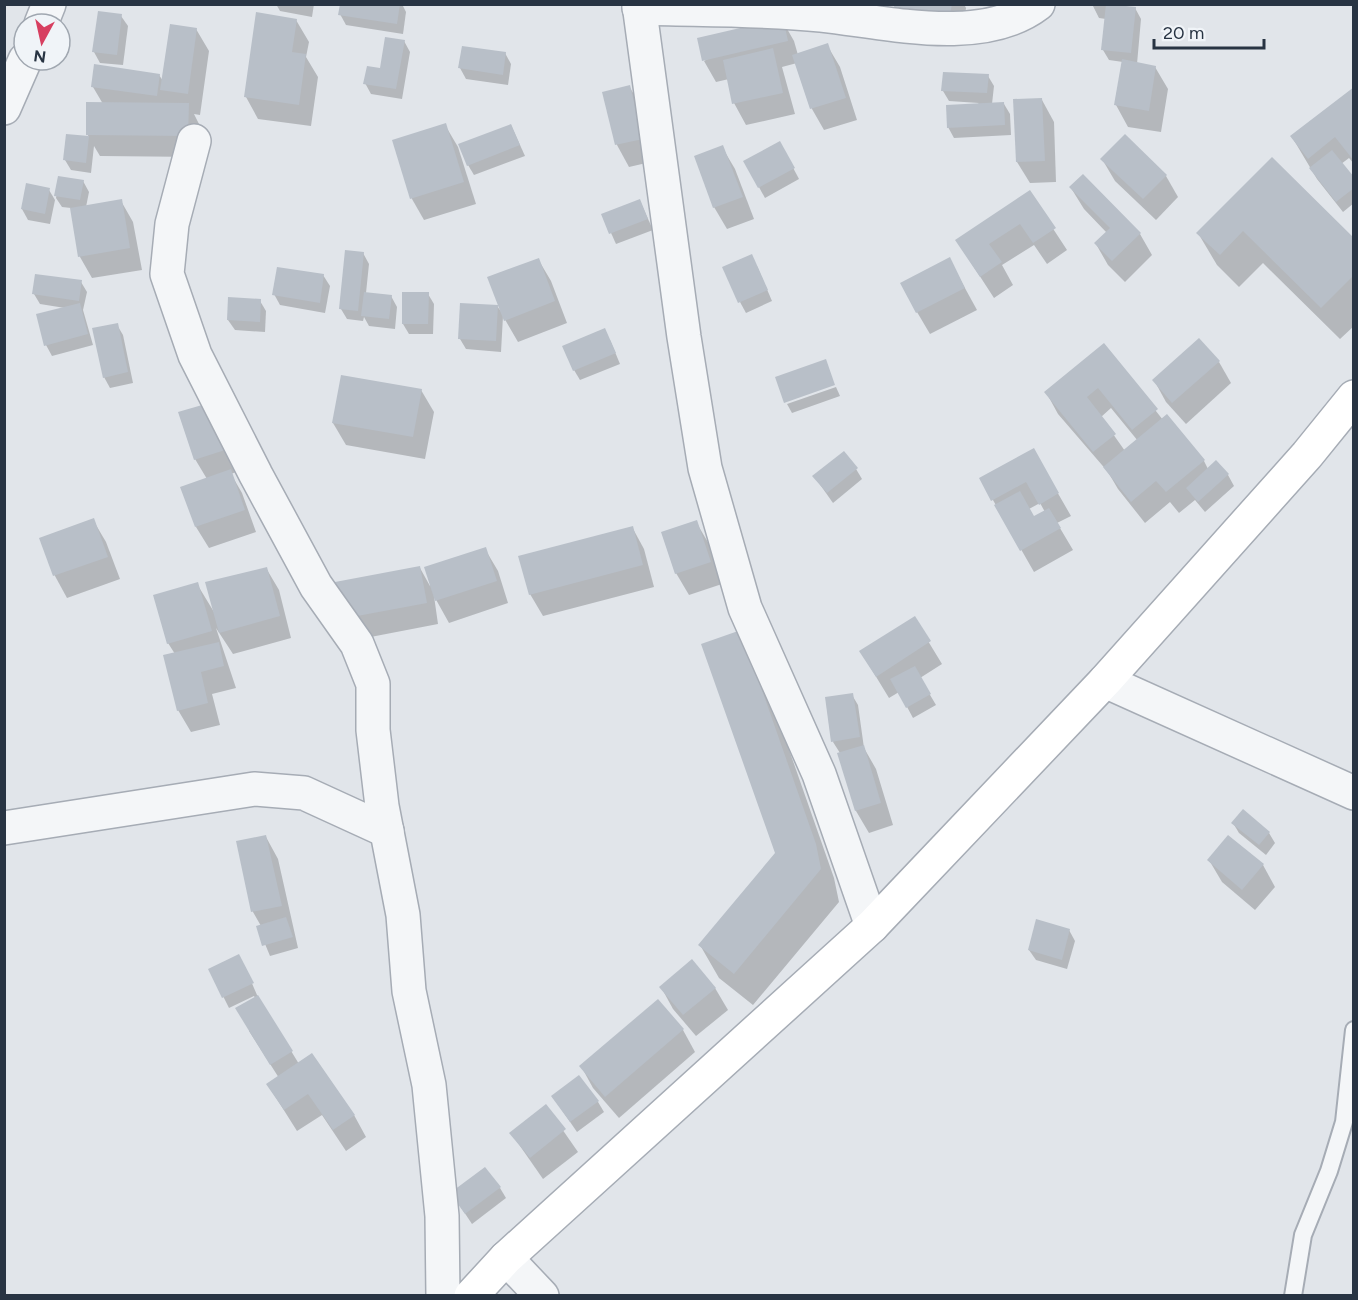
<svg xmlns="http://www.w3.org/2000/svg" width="1358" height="1300" viewBox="0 0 1358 1300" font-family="Figtree,sans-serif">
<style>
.shadow{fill:#0003;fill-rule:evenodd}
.building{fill:#b8bfc8}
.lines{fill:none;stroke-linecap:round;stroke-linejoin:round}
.lane-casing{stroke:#a6acb5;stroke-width:20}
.street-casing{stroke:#a6acb5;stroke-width:36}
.secondary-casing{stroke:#a6acb5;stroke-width:36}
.lane{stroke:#f4f6f8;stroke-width:16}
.street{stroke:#f4f6f8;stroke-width:33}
.secondary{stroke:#fff;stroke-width:33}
</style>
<rect width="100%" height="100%" fill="#e1e5ea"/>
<g class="shadow">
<polygon points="276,4 314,4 312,17 280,11"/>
<polygon points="341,4 402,4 406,12 403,34 346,25 340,14"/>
<polygon points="896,4 964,4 966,8 962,36 908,28"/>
<polygon points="1092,4 1125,4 1124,7 1135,8 1141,19 1137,64 1155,67 1168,89 1161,132 1128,127 1116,105 1123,62 1109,60 1103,50 1106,19 1099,18"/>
<polygon points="121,16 128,26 123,65 100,63 94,52"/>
<polygon points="296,20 309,42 306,57 318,77 311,126 258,119 246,97"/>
<polygon points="782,20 794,41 798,55 827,45 840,67 857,120 824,130 812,109 797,63 782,67 795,114 746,125 734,103 729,79 716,82 704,61"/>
<polygon points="196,29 209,51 200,115 194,114 200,126 200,157 100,156 94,146 91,173 71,170 65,160 68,135 89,137 87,134 103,104 93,87 159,75 163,81"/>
<polygon points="404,41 410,52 402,99 371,94 365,83 381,70"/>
<polygon points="505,53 511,64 508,85 466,79 460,68"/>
<polygon points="988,76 994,86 992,104 1004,104 1010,114 1011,135 954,138 948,127 979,103 949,101 943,91"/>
<polygon points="629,86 642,108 655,161 629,167 617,145 604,93"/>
<polygon points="1354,88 1354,164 1349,158 1341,164 1354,179 1354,203 1343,212 1317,179 1292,137"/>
<polygon points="1042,100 1054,122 1056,182 1030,183 1017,162"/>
<polygon points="445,125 458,147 476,204 424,220 412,199 394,141"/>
<polygon points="511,125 525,156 474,175 468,165"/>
<polygon points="780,143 799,179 765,198 745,162"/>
<polygon points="722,147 735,169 754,219 727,229 714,207"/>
<polygon points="1102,159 1166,176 1178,197 1156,220 1115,181"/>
<polygon points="1272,159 1354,240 1354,326 1340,339 1263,263 1239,287 1217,265 1198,233"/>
<polygon points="59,178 83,181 89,192 86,207 121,201 133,222 142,270 92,278 80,257 71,208 62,207 56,198"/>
<polygon points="1071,188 1140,234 1152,255 1125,282 1108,265 1096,244 1107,233 1084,209"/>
<polygon points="49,190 55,200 50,224 28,220 22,209"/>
<polygon points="1029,192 1067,250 1047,264 1034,245 1002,265 1013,285 994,298 957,241"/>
<polygon points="640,201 653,230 616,244 603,215"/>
<polygon points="363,253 369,264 366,293 391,296 397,307 395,329 369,326 364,317 363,321 347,319 341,309"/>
<polygon points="538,259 551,281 567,323 518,342 503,316 501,352 466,349 460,339 497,306 503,314"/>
<polygon points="949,259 977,310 930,334 917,312"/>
<polygon points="757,266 772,301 746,313 740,302"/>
<polygon points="323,275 330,286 325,313 280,305 274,294"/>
<polygon points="81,282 87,292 83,310 93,345 52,356 46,345 65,308 40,304 34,294"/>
<polygon points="428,294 434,304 433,334 409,334 403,324"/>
<polygon points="260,301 266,311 265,332 235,330 228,320"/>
<polygon points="117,325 123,335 133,383 110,388 104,377"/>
<polygon points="610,340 620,364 580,380 574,370"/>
<path d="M1104,345L1163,420L1204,461L1208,469L1216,462L1228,475L1234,486L1205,512L1195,500L1179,513L1170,502L1145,523L1118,489L1108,472L1058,414L1046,392ZM1111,408L1138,441L1125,451L1101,417Z"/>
<polygon points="1219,362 1231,383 1186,424 1166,402 1154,380"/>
<polygon points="836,387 840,396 792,413 787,404"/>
<polygon points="421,390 434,412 425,459 346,445 333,423"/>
<polygon points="221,426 236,472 231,474 242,493 256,532 209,548 196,527 207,479 195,459"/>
<path d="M1033,450L1071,516L1057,523L1073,550L1034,572L981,479ZM1040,503L1045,512L1034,518L1029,509Z"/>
<polygon points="856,469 862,479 833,503 814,476"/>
<polygon points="93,520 106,542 120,579 67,598 55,576 41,539"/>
<polygon points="696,522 709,544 722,584 689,595 676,573"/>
<polygon points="632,527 644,549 654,587 543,616 530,594"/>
<polygon points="485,549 498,571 508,603 449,623 434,596 438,624 355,640 343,618 420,568 430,586"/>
<polygon points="266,568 279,590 291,638 233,654 216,628 236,688 212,694 220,725 191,732 178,710 175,654 168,643 197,584 214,612"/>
<polygon points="914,618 942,664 920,678 936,705 913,718 899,692 889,698 861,652"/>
<polygon points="703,645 759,664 834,878 839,902 753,1005 719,978 700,945 776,853"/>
<polygon points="852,695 858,705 864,748 876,769 893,825 869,833 856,811 840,753 833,742"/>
<polygon points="1233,823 1269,833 1275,843 1266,855 1239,833"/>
<polygon points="266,837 278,859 298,948 270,956 258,927 261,926 253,912 238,842"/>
<polygon points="1209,860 1263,865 1275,887 1255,910 1222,882"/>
<polygon points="1069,930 1075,941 1067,969 1036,960 1029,950"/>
<polygon points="245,967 257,995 299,1064 354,1115 366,1137 346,1151 322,1115 297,1131 268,1085 279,1078 249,1031 255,998 254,996 229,1008 210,970"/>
<polygon points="661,987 715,988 728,1010 696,1036 673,1009"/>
<polygon points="658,1001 683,1030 695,1052 619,1118 593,1088 581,1066"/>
<polygon points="553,1097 598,1102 604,1112 577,1132"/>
<polygon points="546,1106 578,1152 543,1179 511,1133"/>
<polygon points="500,1188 506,1198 472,1224 452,1194"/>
</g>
<g class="building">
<polygon points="340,4 400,4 397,24 338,15"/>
<polygon points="895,4 952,4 950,15 894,7"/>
<polygon points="1106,4 1136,7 1131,53 1101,50"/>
<polygon points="98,11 122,14 117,55 92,52"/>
<polygon points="256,12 297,19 292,52 306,54 299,105 244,97"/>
<polygon points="783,18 788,41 702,61 697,38"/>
<polygon points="170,24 197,28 188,94 160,90"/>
<polygon points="385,37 405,40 396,89 363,84 367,66 380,68"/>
<polygon points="828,43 846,98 810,109 792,55"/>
<polygon points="462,46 506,52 503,75 458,68"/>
<polygon points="773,48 783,93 732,104 723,60"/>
<polygon points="1122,59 1156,66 1149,111 1114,105"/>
<polygon points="94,64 160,74 157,96 91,87"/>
<polygon points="943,72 989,74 987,93 941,91"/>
<polygon points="630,85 643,139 615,145 602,92"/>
<polygon points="1354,87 1354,161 1335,137 1308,159 1290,136"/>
<polygon points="1042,98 1045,161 1016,162 1013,99"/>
<polygon points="86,102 189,103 188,136 86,135"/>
<polygon points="1004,102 1005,125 947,128 946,105"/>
<polygon points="446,123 464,182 410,199 392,140"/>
<polygon points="511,124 520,145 467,166 458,144"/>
<polygon points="66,134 89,136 86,163 63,160"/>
<polygon points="1125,134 1167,175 1143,199 1100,159"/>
<polygon points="780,141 795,168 758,188 743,161"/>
<polygon points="723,145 743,197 713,208 694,156"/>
<polygon points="1332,150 1354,177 1354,188 1336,202 1309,168"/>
<polygon points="1272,157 1354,238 1354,275 1321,308 1243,231 1220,255 1196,233"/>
<polygon points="1083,174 1141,233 1112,261 1094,243 1110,228 1069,187"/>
<polygon points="58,176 84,180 80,200 54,196"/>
<polygon points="26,183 50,188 45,214 21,209"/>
<polygon points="1030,190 1056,228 1033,243 1020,224 989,244 1002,262 980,277 955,240"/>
<polygon points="122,199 130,248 78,257 70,208"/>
<polygon points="640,199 648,219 609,234 601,214"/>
<polygon points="345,250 364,252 358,311 339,309"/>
<polygon points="752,254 768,290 738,303 722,267"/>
<polygon points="950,257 965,288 916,313 900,283"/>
<polygon points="539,258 555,301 504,321 487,277"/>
<polygon points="277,267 324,274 320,303 272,295"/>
<polygon points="35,274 82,280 79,301 32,294"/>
<polygon points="364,292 392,295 389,319 361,316"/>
<polygon points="402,292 429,292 428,324 402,324"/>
<polygon points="228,297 261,299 260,322 227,320"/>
<polygon points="80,303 88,334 44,346 36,314"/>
<polygon points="460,303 498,305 496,341 458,339"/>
<polygon points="118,323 128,372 103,378 92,328"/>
<polygon points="605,328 616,353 573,371 562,346"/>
<polygon points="1199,338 1220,361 1172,403 1152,380"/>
<polygon points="1104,343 1158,409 1132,430 1098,388 1087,397 1116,434 1093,452 1044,392"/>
<polygon points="826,359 835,385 784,403 775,377"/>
<polygon points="341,375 422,389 413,437 332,423"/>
<polygon points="209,403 225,450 194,460 178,412"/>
<polygon points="1167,414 1205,460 1166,492 1156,481 1131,502 1103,467"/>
<polygon points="1034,448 1059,493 1039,505 1026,482 991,501 979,478"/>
<polygon points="844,451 858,468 827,493 812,476"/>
<polygon points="1216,460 1229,474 1198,502 1186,488"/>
<polygon points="231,469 245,510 195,527 180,487"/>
<polygon points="1020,491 1034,516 1049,508 1061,528 1020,551 994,505"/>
<polygon points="94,518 108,557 53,576 39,538"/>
<polygon points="697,520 711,562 675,574 661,532"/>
<polygon points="633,526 643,565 529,595 518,556"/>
<polygon points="486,547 497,581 435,601 424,567"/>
<polygon points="420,566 427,603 341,619 335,582"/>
<polygon points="267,567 280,616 219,633 205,582"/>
<polygon points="198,582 212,631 167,644 153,595"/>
<polygon points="915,616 931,641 876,677 859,651"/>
<polygon points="741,630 816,844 821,869 734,974 698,945 775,853 701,644"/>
<polygon points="219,642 224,666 201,672 208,703 177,711 163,655"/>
<polygon points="915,666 931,694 906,708 890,679"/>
<polygon points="853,693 860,737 831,742 825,697"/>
<polygon points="864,745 881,803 855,811 837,753"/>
<polygon points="1243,809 1270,832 1259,845 1231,823"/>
<polygon points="266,835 282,906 251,912 236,841"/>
<polygon points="1228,835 1264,864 1242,890 1207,860"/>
<polygon points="286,917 293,937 262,946 256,926"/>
<polygon points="1036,919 1070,929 1062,960 1028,950"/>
<polygon points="239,954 254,983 222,998 208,969"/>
<polygon points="692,959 716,988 683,1015 659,987"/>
<polygon points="258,995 293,1051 270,1065 235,1008"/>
<polygon points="658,999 684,1029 605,1097 579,1066"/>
<polygon points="312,1053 355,1115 333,1130 308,1094 284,1110 266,1084"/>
<polygon points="579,1075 599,1101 570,1122 551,1096"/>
<polygon points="546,1104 566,1129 530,1158 509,1133"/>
<polygon points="485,1167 501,1187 465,1214 450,1193"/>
</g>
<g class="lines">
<defs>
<polyline id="lane" points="1293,1296 1303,1235 1329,1171 1344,1122 1354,1030"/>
<g id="street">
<polyline points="639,4 684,337 705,468 745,608 819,774 872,926"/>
<path d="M639,8C699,10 761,9 821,15C886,22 982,47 1038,4"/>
<polyline points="41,24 49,4"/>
<polyline points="4,108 25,60"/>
<polyline points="194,141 172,224 167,274 195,355 256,475 316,586 357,644 373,684 373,730 382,806 403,915 409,991 429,1085 442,1216 443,1296"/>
<polyline points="1105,681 1354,793"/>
<polyline points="4,828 254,789 304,793 387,831"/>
<polyline points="506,1258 542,1296"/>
</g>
<polyline id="secondary" points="471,1296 506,1258 872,926 1105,681 1307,455 1354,397"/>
</defs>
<use href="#lane" class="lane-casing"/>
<use href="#street" class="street-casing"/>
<use href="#secondary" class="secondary-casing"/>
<use href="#lane" class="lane"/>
<use href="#street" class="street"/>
<use href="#secondary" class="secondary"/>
</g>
<rect width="1358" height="1300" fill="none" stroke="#283443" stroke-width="12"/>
<g transform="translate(42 42) rotate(188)"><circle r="28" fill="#f0f4f8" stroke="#a0a7b0" stroke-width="1.5"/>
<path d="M0-4.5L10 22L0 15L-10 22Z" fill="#d73f60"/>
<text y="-9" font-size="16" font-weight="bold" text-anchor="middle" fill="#283443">N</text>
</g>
<path d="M1154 39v9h110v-9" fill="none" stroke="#283443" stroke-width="3"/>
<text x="1163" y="39" font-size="18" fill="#283443" stroke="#f0f4f8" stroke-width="4.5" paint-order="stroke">20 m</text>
</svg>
